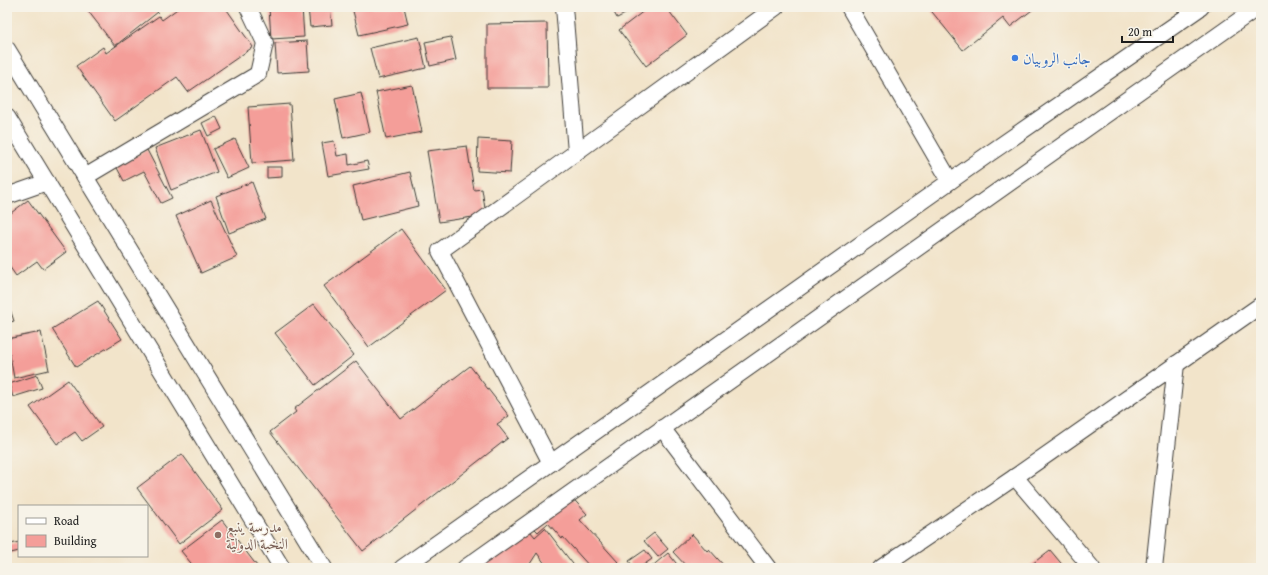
<svg xmlns="http://www.w3.org/2000/svg" width="1268" height="575" viewBox="0 0 1268 575" font-family="'Gentium Book Plus',Amiri,serif">
<style>
.building{fill:#f49e99}
.lines{fill:none;stroke-linecap:round;stroke-linejoin:round}
.minor-casing{stroke:#3c3a36;stroke-width:18}
.minor{stroke:#fff;stroke-width:16}
.shop-dot{fill:#3f7fe0;stroke:#f7f3e8;stroke-width:1.5}
.education-dot{fill:#8d6e63;stroke:#f7f3e8;stroke-width:1.5}
.labels{text-anchor:middle;dominant-baseline:central;stroke-width:3;stroke-linejoin:round;paint-order:stroke}
.shop-label{font-size:15px;fill:#366cbe;stroke:#f7f3e8;text-anchor:start}
.education-label{font-size:15px;fill:#785e54;stroke:#f7f3e8;text-anchor:start}
</style>
<rect width="100%" height="100%" fill="#f7f3e8"/>
<filter id="ink" filterUnits="userSpaceOnUse"><feTurbulence type="fractalNoise" baseFrequency=".025" numOctaves="2"/><feDisplacementMap in="SourceGraphic" scale="8" xChannelSelector="R" yChannelSelector="G"/><feConvolveMatrix kernelMatrix="1 2 1 2 8 2 1 2 1" color-interpolation-filters="sRGB"/></filter>
<filter id="wash" filterUnits="userSpaceOnUse"><feTurbulence type="fractalNoise" baseFrequency=".012" numOctaves="4" result="noise"/><feDisplacementMap in="SourceGraphic" scale="16" xChannelSelector="R" yChannelSelector="G"/><feGaussianBlur stdDeviation="0.9" result="paint"/><feColorMatrix in="noise" values="0 0 0 0 0 0 0 0 0 0 0 0 0 0 0 0 0 1.4 0 .05"/><feComposite in="paint" operator="in"/></filter>
<g filter="url(#wash)">
<rect width="100%" height="100%" fill="#f2e4ca"/>
<g id="blocks">
<g class="building">
<polygon points="85,7 154,7 158,12 115,46"/>
<polygon points="180,7 225,7 253,47 188,92 177,77 115,121 76,66 103,47 106,53 159,16 162,20"/>
<polygon points="269,7 302,7 304,37 271,39"/>
<polygon points="308,7 330,7 332,25 310,27"/>
<polygon points="352,7 404,7 408,24 359,35"/>
<polygon points="611,7 639,7 617,18"/>
<polygon points="649,7 666,7 687,35 646,66 619,30"/>
<polygon points="928,7 1036,7 1010,27 1003,18 963,50"/>
<polygon points="547,23 548,88 487,88 487,24"/>
<polygon points="419,37 426,68 378,79 370,48"/>
<polygon points="451,37 456,60 430,66 425,42"/>
<polygon points="307,41 309,71 277,73 275,43"/>
<polygon points="412,85 422,132 386,139 376,92"/>
<polygon points="361,93 370,132 343,138 335,99"/>
<polygon points="290,104 294,160 252,163 248,107"/>
<polygon points="216,116 222,129 208,136 202,123"/>
<polygon points="201,130 217,172 171,190 155,148"/>
<polygon points="235,139 249,168 227,178 213,149"/>
<polygon points="478,139 512,141 510,173 477,171"/>
<polygon points="334,141 337,156 348,154 349,165 367,161 369,169 328,176 322,143"/>
<polygon points="467,146 474,190 482,189 486,215 439,222 427,151"/>
<polygon points="147,150 172,198 161,203 144,171 124,181 116,166"/>
<polygon points="267,167 282,167 282,177 267,178"/>
<polygon points="410,172 418,206 361,220 353,186"/>
<polygon points="252,182 266,219 229,233 216,196"/>
<polygon points="28,200 66,252 43,269 37,261 16,276 7,263 7,216"/>
<polygon points="211,200 237,257 201,273 176,216"/>
<polygon points="401,229 446,290 369,347 324,286"/>
<polygon points="7,300 14,321 7,323"/>
<polygon points="98,301 122,339 76,367 52,329"/>
<polygon points="314,304 354,355 315,385 275,333"/>
<polygon points="41,332 49,370 14,378 7,339"/>
<polygon points="356,361 401,419 470,366 509,416 497,424 508,438 363,551 270,432 296,412 294,409"/>
<polygon points="37,375 42,388 13,397 9,384"/>
<polygon points="68,380 102,427 82,441 75,432 57,444 30,407"/>
<polygon points="182,454 223,510 179,544 137,488"/>
<polygon points="568,493 587,514 580,520 618,562 611,568 591,568 563,537 562,539 548,523 538,532 532,526"/>
<polygon points="222,520 257,566 254,568 195,568 181,551"/>
<polygon points="526,526 535,537 545,528 576,568 548,568 537,553 528,567 529,568 472,568"/>
<polygon points="654,533 668,549 658,557 644,541"/>
<polygon points="692,534 707,551 709,549 726,568 688,568 673,552"/>
<polygon points="19,542 19,551 7,554 7,545"/>
<polygon points="645,550 652,559 639,568 634,568 629,561"/>
<polygon points="1050,550 1065,568 1027,568"/>
<polygon points="668,553 680,568 650,568"/>
</g>
</g>
</g>
<g filter="url(#ink)">
<use href="#blocks" fill-opacity="0" stroke="#3c3a36" stroke-width="1"/>
<g class="lines">
<defs>
<g id="minor">
<polyline points="564,7 576,152"/>
<polyline points="849,7 950,181"/>
<polyline points="7,49 324,568"/>
<polyline points="7,117 282,568"/>
<polyline points="85,177 258,74 265,43 248,7"/>
<polyline points="7,196 47,182"/>
<polyline points="662,428 768,568"/>
<polyline points="551,463 440,251 776,7"/>
<polyline points="1015,477 1092,568"/>
<polyline points="402,568 990,153 1201,7"/>
<polyline points="465,568 1258,7"/>
<polyline points="881,568 1015,477 1261,305"/>
<polyline points="1154,568 1176,364"/>
</g>
</defs>
<use href="#minor" class="minor-casing"/>
<use href="#minor" class="minor"/>
</g>
</g>
<circle class="shop-dot" cx="1015" cy="58" r="4"/>
<circle class="education-dot" cx="218" cy="535" r="4"/>
<g class="labels">
<g class="shop-label">
<text x="1023" y="58">جانب الروبيان</text>
</g>
<g class="education-label">
<text x="226" y="526">مدرسة ينبع<tspan x="226" dy="17">النخبة الدولية</tspan></text>
</g>
</g>
<rect width="1268" height="575" fill="none" stroke="#f7f3e8" stroke-width="24"/>
<rect x="18" y="505" width="130" height="52" fill="#f7f3e8" stroke="#9f9d96"/>
<rect x="26" y="518" width="20" height="6" fill="#ffffff" stroke="#9f9d96"/>
<text x="54" y="525" font-size="12" fill="#1c1c1c">Road</text>
<rect x="26" y="535" width="20" height="12" fill="#f49e99" stroke="#9f9d96"/>
<text x="54" y="545" font-size="12" fill="#1c1c1c">Building</text>
<path d="M1122 36v6h51v-6" fill="none" stroke="#1c1c1c" stroke-width="2"/>
<text x="1128" y="36" font-size="12" fill="#1c1c1c" stroke="#f7f3e8" stroke-width="3" paint-order="stroke">20 m</text>
</svg>
